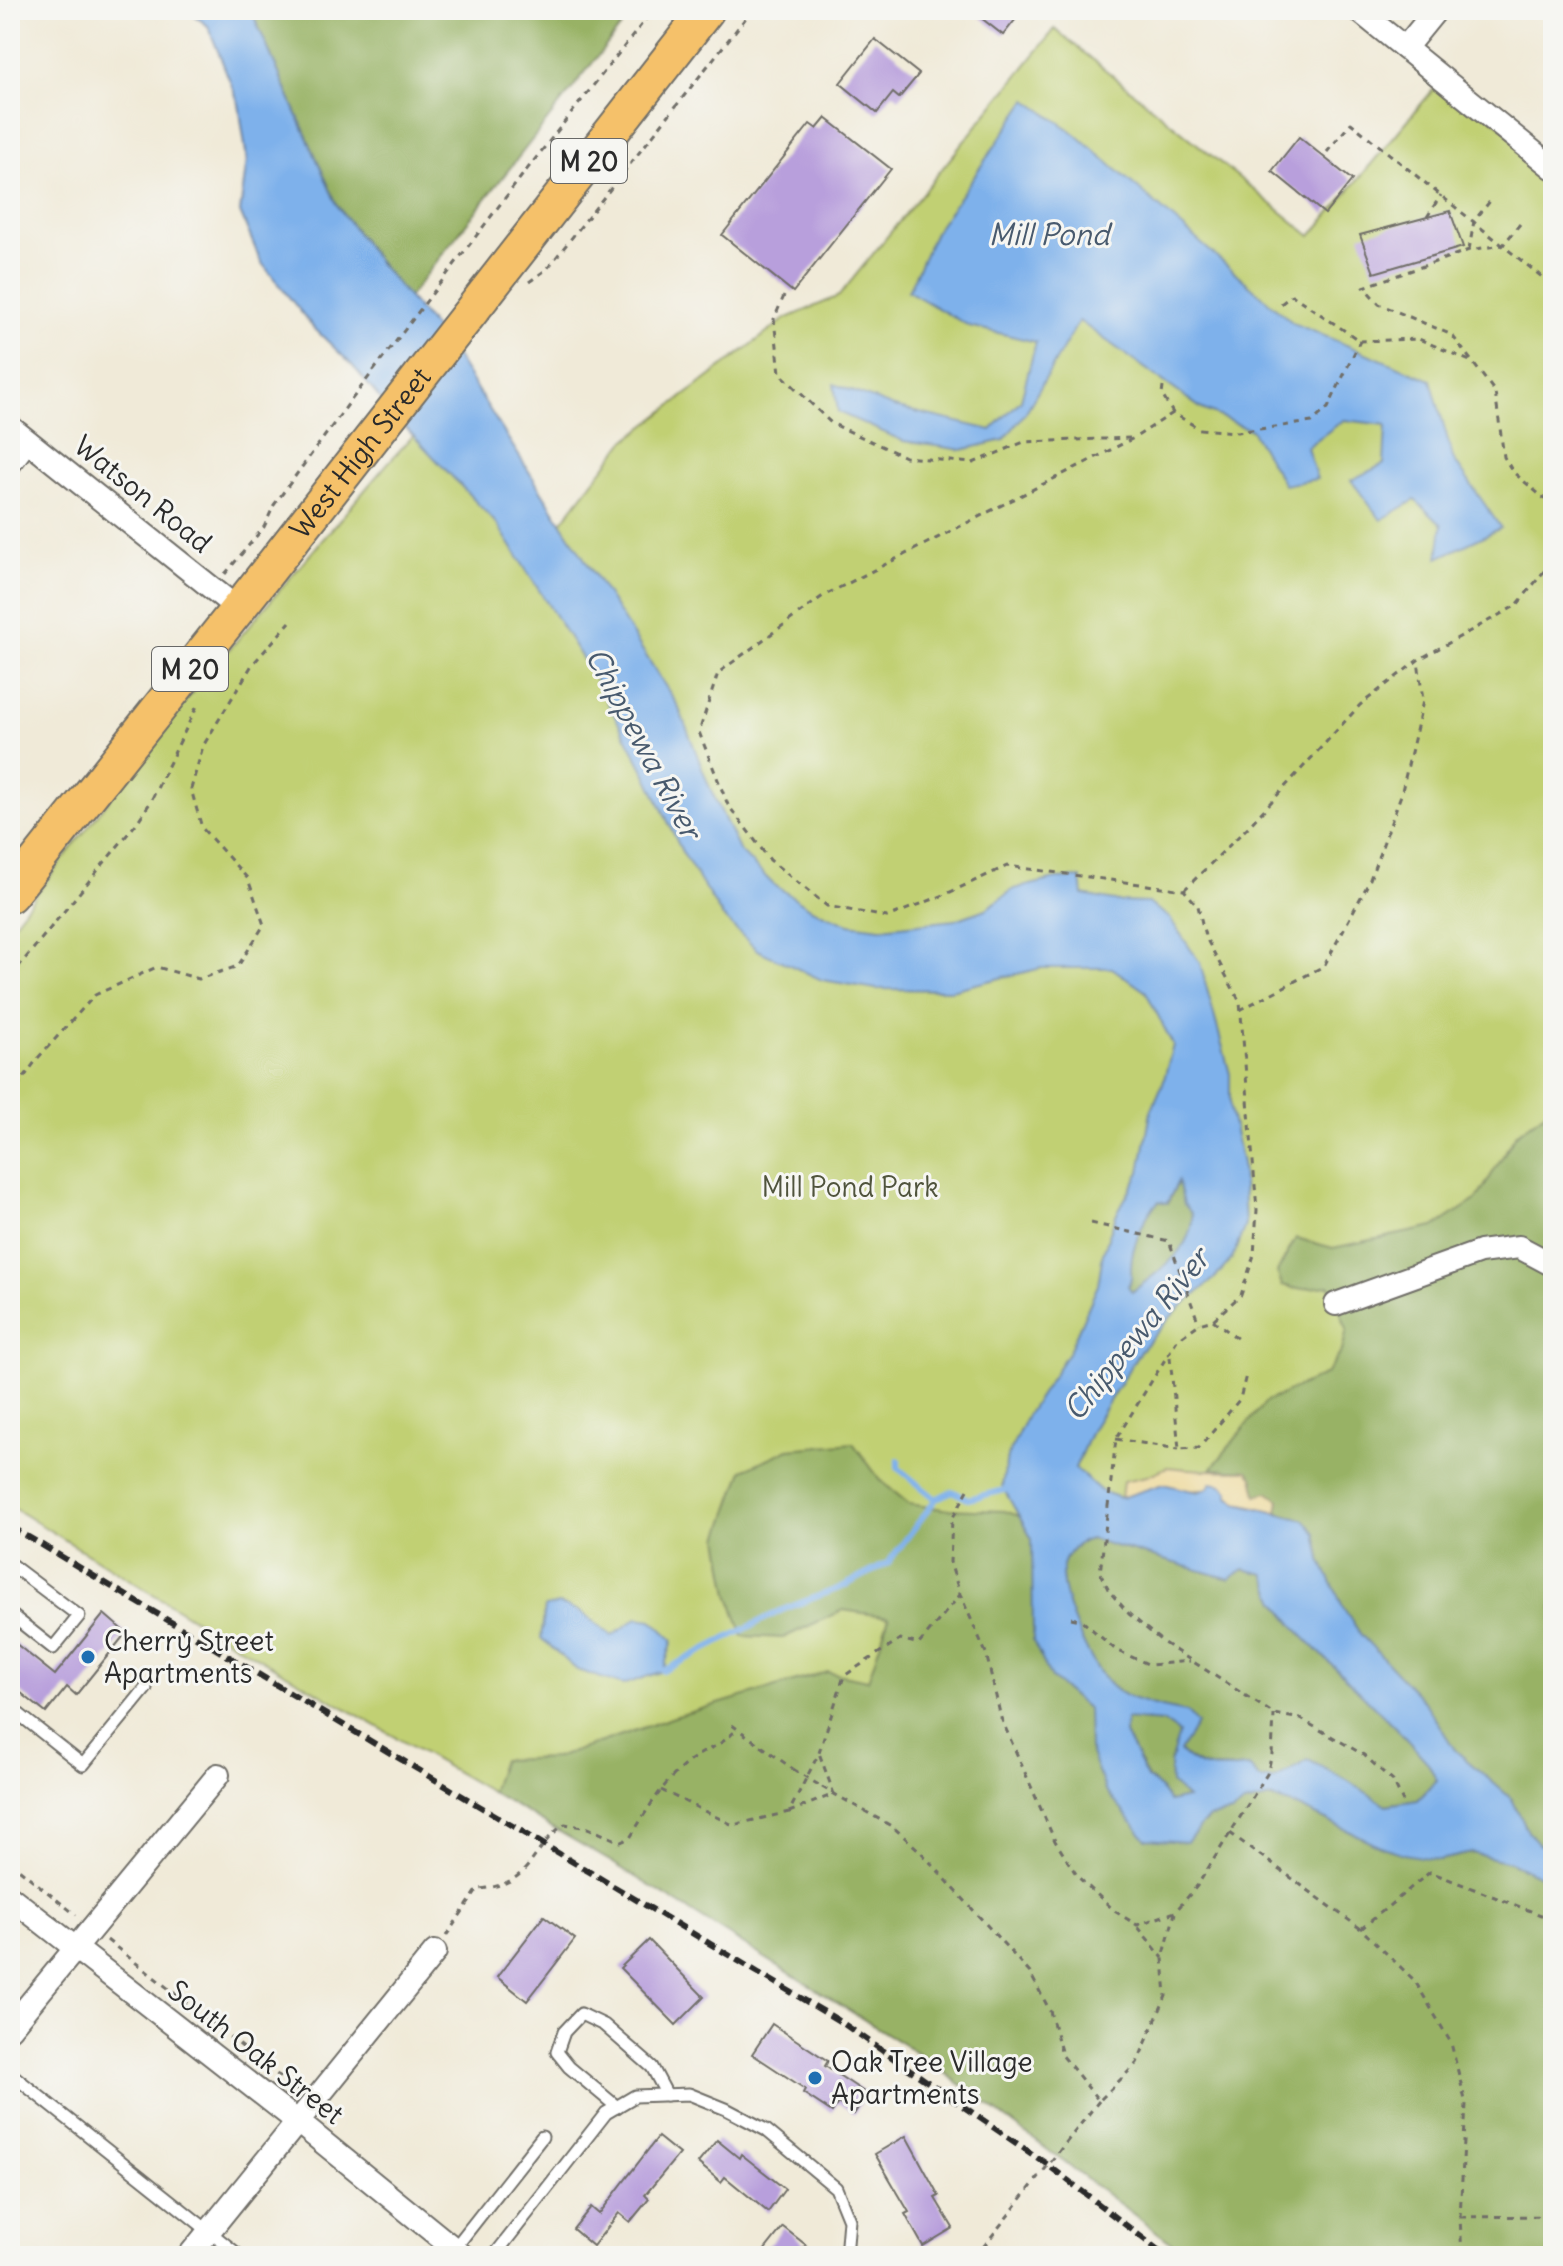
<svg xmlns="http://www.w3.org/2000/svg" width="1563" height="2266" viewBox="0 0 1563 2266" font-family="Delius,sans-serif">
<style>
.green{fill:#c1d073;stroke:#767e4f;stroke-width:2}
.forest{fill:#98b265;stroke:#626e48;stroke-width:2}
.sand{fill:#eeda9e;stroke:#8c8264;stroke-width:2}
.water{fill:#7eb1eb;stroke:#546e8b;stroke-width:2;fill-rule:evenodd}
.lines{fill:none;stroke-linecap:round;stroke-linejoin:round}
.stream{stroke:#7eb1eb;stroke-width:6}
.building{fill:#b89fdc}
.service-casing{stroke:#706e68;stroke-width:15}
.minor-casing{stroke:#706e68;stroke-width:26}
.primary-casing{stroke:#706e68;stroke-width:38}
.path{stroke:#706e68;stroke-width:3;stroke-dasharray:6 6;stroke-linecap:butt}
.service{stroke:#fff;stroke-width:11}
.minor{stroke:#fff;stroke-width:22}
.primary{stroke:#f5c16b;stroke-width:34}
.rail{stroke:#2b2b2b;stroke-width:6;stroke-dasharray:12 6;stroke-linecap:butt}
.path-bridge{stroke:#706e68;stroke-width:3;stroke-dasharray:6 6;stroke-linecap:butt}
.poi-dot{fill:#1f6fb2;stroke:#f6f6f2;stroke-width:3}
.labels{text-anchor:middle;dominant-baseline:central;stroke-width:6;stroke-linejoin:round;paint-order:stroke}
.shield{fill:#f6f6f2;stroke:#686867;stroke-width:2}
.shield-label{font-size:26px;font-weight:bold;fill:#2b2b2b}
.street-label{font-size:28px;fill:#2b2b2b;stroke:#f6f6f2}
.park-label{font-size:28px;fill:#50543d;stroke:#f6f6f2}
.poi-label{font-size:28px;fill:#2b2b2b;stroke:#f6f6f2;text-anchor:start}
.water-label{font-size:30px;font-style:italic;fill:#485a6e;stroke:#f6f6f2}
</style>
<rect width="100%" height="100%" fill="#f6f6f2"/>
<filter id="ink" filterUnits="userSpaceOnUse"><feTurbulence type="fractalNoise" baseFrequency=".0125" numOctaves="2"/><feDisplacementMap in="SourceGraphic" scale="16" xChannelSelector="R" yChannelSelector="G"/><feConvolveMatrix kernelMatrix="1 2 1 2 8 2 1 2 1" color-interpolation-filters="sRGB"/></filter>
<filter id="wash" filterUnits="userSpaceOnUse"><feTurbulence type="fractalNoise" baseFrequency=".006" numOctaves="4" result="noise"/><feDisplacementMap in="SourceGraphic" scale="32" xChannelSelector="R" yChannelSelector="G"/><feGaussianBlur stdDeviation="1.8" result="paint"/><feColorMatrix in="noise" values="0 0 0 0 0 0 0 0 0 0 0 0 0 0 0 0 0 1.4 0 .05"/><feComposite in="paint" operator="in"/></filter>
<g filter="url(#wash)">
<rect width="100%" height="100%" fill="#f0ead8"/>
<polygon class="green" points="1055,29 1311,236 1443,78 1553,168 1553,2256 1161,2231 924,2057 610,1861 231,1642 10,1506 10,928 187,699 387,464 438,409 535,556 624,442 785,319 839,296"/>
<g class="forest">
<polygon points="251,10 634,10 408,298 378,262 337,205"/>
<polygon points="1553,1107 1553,1845 1539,1845 1526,1828 1512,1799 1455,1750 1426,1704 1361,1635 1344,1609 1321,1560 1316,1533 1304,1520 1277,1512 1279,1500 1257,1496 1253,1477 1248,1471 1211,1469 1265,1402 1326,1374 1342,1351 1347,1329 1330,1286 1297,1289 1282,1285 1277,1272 1296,1238 1333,1248 1434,1227 1477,1199 1516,1134"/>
<path d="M1178,1180C1183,1191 1190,1204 1192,1216C1198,1248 1153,1275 1132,1292L1128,1286C1132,1278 1131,1276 1131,1267C1131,1248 1145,1213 1159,1201L1168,1203Z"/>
<polygon points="853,1443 881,1481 909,1504 943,1509 1005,1511 1019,1516 1032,1539 1034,1569 1051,1678 1088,1709 1106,1791 1204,1824 1209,1817 1232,1813 1244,1804 1271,1798 1299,1807 1382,1847 1439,1860 1472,1853 1510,1862 1553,1882 1553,2256 1189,2256 924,2057 610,1861 491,1792 502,1760 555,1758 674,1717 827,1672 868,1680 889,1617 843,1610 783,1638 743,1636 729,1594 719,1538 743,1470 789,1449"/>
<path d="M1091,1539L1229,1579L1244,1569L1265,1574L1276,1602L1303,1636L1399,1731L1429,1764L1437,1780L1418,1800L1385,1805L1345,1779H1260L1249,1767C1219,1769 1204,1773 1180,1752L1187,1712C1171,1710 1129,1700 1116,1690C1091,1671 1063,1604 1062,1574C1061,1557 1076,1542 1091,1539Z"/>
<polygon points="1125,1719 1164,1722 1180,1733 1170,1763 1188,1798 1169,1802 1160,1788 1148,1778 1125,1734"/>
</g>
<path class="sand" d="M1167,1467C1194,1470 1220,1471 1248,1471L1253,1477L1257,1495L1268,1492L1279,1500L1277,1512L1239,1503L1229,1496L1207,1489L1121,1498L1123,1481L1147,1476Z"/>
<g class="water">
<path d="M187,10H251L337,205L378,262L446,341L678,706L710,788L739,850L773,884L812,909L849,924L881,928L955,920L986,909L1014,889L1055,879L1081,878L1083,895L1120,902L1148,903L1169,917L1200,963L1230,1074V1109L1242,1163L1245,1225L1232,1259L1214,1279L1177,1310L1140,1351L1092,1429L1075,1468L1101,1491L1121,1498L1163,1484L1197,1492L1207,1489L1211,1483L1222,1485L1229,1491V1496L1238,1503L1304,1520L1316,1533L1321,1560L1344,1609L1361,1635L1426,1704L1455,1750L1512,1799L1526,1828L1539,1845H1553V1882L1510,1862L1472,1853L1439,1860L1404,1854L1382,1847L1299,1807L1271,1798L1244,1804L1232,1813L1209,1817L1187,1842L1146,1839L1106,1791L1089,1749L1088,1709L1051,1678L1033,1641L1032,1539L1002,1486L1007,1457L1027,1415L1069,1351L1098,1285L1103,1253L1116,1215L1140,1172L1151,1111L1163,1083L1173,1045L1146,992L1112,968H1042L951,990L876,989L822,980L757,950L723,917L682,852L646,774L594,677L497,524L390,411L353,366L313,327L261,262L240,212L247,160L239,104L208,26ZM1178,1181L1184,1204L1192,1214C1194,1251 1157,1272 1132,1292L1128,1286C1132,1278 1131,1276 1131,1267C1131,1248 1145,1213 1159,1201L1167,1203ZM1091,1539L1230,1579L1244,1569L1265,1574L1276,1602L1303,1636L1399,1731L1429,1764L1437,1780L1418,1800L1386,1805L1345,1779L1308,1760L1274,1780L1260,1779L1249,1767C1219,1769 1204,1774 1180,1752L1197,1724L1187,1712C1171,1710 1129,1700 1116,1690C1092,1672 1063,1604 1062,1574C1062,1557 1075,1542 1091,1539ZM1126,1719L1164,1722L1179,1733L1170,1763L1171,1783L1187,1798L1169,1802L1160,1788L1147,1778L1125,1734Z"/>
<polygon points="1027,100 1072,131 1293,323 1431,380 1453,458 1501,528 1438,558 1442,525 1415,500 1381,520 1351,480 1384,464 1386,425 1344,420 1307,447 1317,479 1284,485 1251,430 1202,409 1079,321 1026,412 1004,440 962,450 903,441 838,412 834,384 894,407 991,430 1021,400 1036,342 969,326 908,291 935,232"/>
<polygon points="559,1604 581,1612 612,1636 637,1618 652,1620 673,1640 663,1671 623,1685 577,1670 541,1638 545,1607"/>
</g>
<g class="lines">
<g class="stream">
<polyline points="898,1460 898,1468 936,1499 952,1491 968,1499 1005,1490"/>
<polyline points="663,1671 782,1610 842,1587 888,1563 936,1499"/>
</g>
</g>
<g id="blocks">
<g class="building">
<polygon points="971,10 1023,10 1003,35"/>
<polygon points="875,39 919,74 899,98 893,93 877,113 840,83"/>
<polygon points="826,118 891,169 793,292 722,235 810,124 817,129"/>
<polygon points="1299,137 1352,180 1325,214 1272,171"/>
<polygon points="1450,211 1463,247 1374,273 1360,235"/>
<polygon points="104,1614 126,1633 76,1695 67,1687 46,1713 10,1684 10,1639 55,1675"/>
<polygon points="544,1916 575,1939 527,2001 497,1977"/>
<polygon points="649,1940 704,1997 676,2025 620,1968"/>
<polygon points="772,2024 828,2061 825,2066 867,2094 854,2114 838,2103 832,2112 803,2093 805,2089 752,2054"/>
<polygon points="906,2136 939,2196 935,2198 953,2228 923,2246 905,2214 909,2212 875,2154"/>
<polygon points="658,2137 679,2154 645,2195 649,2199 630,2222 619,2213 593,2246 573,2229 591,2207 599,2214"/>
<polygon points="717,2140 739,2158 741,2154 785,2189 768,2212 725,2177 721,2182 698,2163"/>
<polygon points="783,2227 806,2245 797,2256 760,2256"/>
</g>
</g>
</g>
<g filter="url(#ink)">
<use href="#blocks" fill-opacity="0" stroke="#706e68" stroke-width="2"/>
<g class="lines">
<defs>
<g id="service">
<polyline points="10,1564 79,1616 53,1648 10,1614"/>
<polyline points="10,1707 83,1765 146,1688"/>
<polyline points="10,2073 240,2256"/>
<polyline points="617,2107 569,2067 557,2052 564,2032 581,2014 604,2025 652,2067 667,2095"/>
<polyline points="454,2249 542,2137"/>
<polyline points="494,2256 606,2113 635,2096 689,2094 726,2109 766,2130 836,2188 849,2220 846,2256"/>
</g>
<g id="minor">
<polyline points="1358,10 1553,168"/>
<polyline points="1405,48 1436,10"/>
<polyline points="10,427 238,609"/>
<polyline points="10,463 27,441"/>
<polyline points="1336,1304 1480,1252 1519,1247 1553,1265"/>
<polyline points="10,1897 298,2122 463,2256"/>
<polyline points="10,2028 218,1775"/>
<polyline points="189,2256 435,1952"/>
</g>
<g id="primary">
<path id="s1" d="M10,895L253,590L707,10"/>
</g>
</defs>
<use href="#service" class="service-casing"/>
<use href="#minor" class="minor-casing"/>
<use href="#primary" class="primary-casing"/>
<g class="path">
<polyline points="1327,152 1351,123 1553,286"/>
<polyline points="1427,217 1441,195"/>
<polyline points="1520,224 1503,245 1469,250 1364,287 1379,304 1452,335 1495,392 1504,457 1513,472 1553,506"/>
<polyline points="1469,250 1474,221 1491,200"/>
<polyline points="529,282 547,269 752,10"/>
<polyline points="784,296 774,319 780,373 831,423 905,457 973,463 1024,442 1130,438"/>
<polyline points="1281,304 1292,295 1360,341 1419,339 1470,361"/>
<polyline points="1163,387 1162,395 1173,413 1200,429 1237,432 1312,422 1328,408 1360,341"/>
<polyline points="1173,413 1134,438 823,596 718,673 699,732 728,805 770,860 827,906 887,917 944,895 1007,866 1184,890 1198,906 1205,936 1240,1002 1257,1210 1254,1255 1241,1295 1213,1320 1199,1324 1177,1340 1116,1439 1100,1573 1109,1591 1129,1614 1164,1643 1274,1714 1301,1719 1364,1755 1393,1781 1403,1802"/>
<polyline points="225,574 264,527 274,505 349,403 521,177 653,10"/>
<polyline points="1184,890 1249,826 1360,705 1418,660 1517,605 1553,560"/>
<polyline points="10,977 136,824 150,803 199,702"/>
<polyline points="1240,1010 1324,966 1369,882 1401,795 1423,701 1418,660"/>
<polyline points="10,1097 37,1059 95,995 157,967 199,979 238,966 264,925 248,879 202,828 191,789 203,746 252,665 290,622"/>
<polyline points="1091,1223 1169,1241 1199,1324"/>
<polyline points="1213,1320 1238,1339"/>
<polyline points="1170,1357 1179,1449 1199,1448 1240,1399 1246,1375"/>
<polyline points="1116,1439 1179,1449"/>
<polyline points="968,1490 952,1519 950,1562 960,1594 986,1653 1001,1718 1055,1841 1078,1877 1116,1912 1137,1925 1175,1912 1197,1886 1267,1774 1272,1754 1274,1715"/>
<polyline points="1071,1618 1081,1620 1116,1650 1150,1665 1190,1661"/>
<polyline points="732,1725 793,1769"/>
<polyline points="822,1787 893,1827 921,1852 1030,1973 1050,2011 1062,2055 1099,2101 1137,2063 1166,1996 1163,1958 1175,1913"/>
<polyline points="661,1790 733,1825 789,1812 819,1753 844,1676 900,1639 919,1644 960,1595"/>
<polyline points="789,1812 834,1794 819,1753"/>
<polyline points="1230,1833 1361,1929 1415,1981 1451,2043 1466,2104 1460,2217 1462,2256"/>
<polyline points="10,1862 76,1915"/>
<polyline points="1138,1927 1163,1958"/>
<polyline points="1361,1929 1430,1872 1541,1915 1553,1914"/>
<path d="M446,1936L478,1889C535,1885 529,1848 565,1824L588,1828L621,1842L630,1838C647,1810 664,1780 691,1760C710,1746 718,1749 737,1729"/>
<polyline points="107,1940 298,2091"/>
<polyline points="1460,2217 1553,2216"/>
<polyline points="976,2256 1099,2101"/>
</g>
<use href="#service" class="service"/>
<use href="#minor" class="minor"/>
<use href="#primary" class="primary"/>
<polyline class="rail" points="10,1526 841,2022 1048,2165 1166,2256"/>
<polyline class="path-bridge" points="793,1769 822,1787"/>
</g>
</g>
<g class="poi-dot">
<circle cx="88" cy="1657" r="8"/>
<circle cx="815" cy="2078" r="8"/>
</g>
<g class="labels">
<g class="shield">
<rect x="551" y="139" width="76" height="44" rx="6"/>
<rect x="152" y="647" width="76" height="44" rx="6"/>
</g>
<g class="shield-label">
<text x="589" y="161">M 20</text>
<text x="190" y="669">M 20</text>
</g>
<g class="street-label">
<text stroke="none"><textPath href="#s1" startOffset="564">West High Street</textPath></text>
<text transform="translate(143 494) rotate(39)">Watson Road</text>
<text transform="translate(256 2052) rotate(38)">South Oak Street</text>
</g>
<g class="park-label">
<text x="850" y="1187">Mill Pond Park</text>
</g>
<g class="poi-label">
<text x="104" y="1641">Cherry Street<tspan x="104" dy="32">Apartments</tspan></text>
<text x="831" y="2062">Oak Tree Village<tspan x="831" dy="32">Apartments</tspan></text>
</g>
<g class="water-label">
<text x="1049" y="234">Mill Pond</text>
<text transform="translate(644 743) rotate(62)">Chippewa River</text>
<text transform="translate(1136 1334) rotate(-51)">Chippewa River</text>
</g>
</g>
<rect width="1563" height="2266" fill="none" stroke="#f6f6f2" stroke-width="40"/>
</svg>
